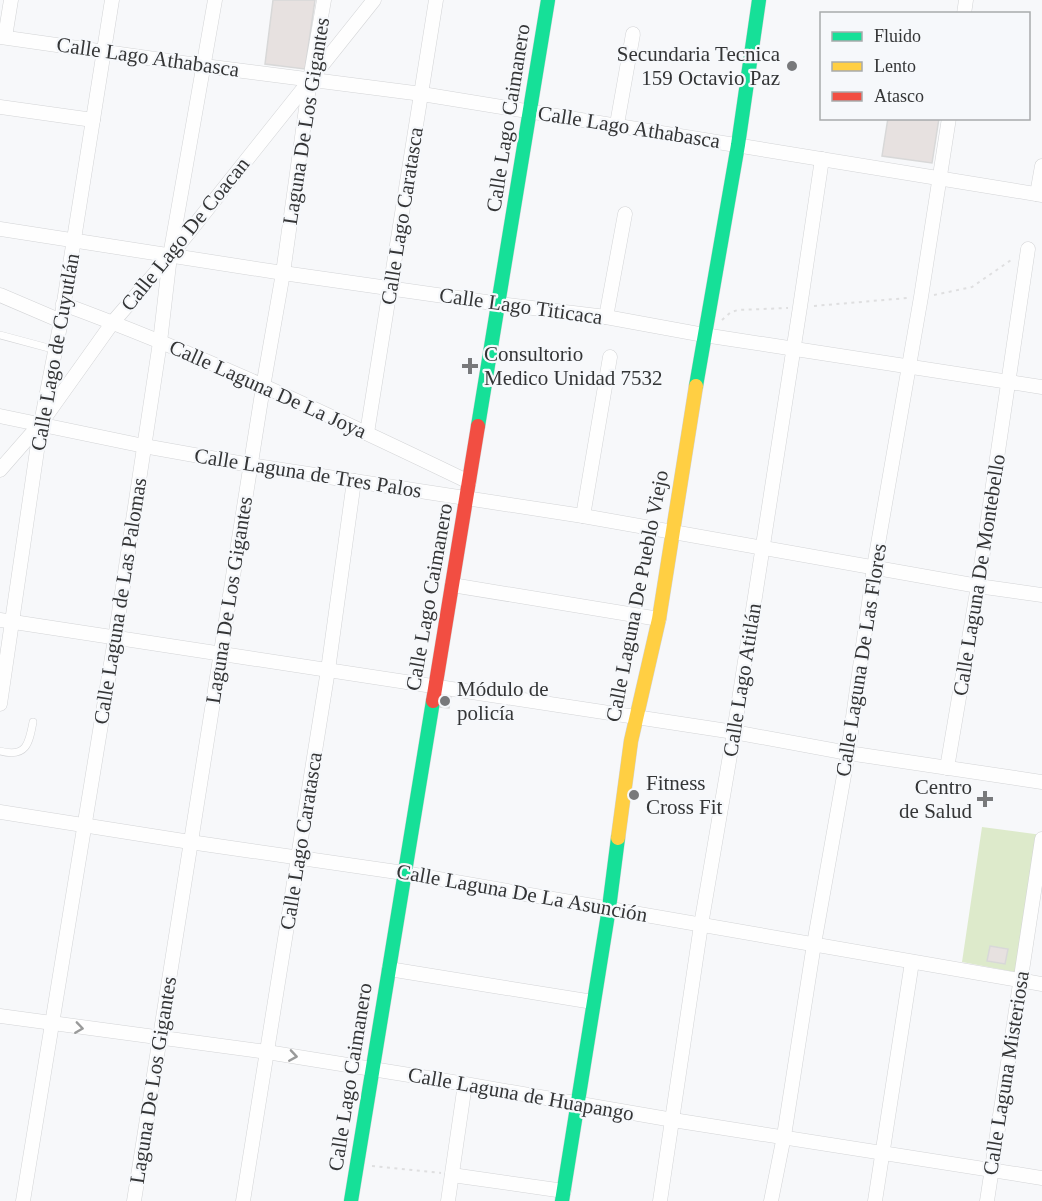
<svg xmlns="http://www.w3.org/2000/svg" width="1042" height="1201" viewBox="0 0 1042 1201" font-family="Georgia,serif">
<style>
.green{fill:#ddeacb}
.building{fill:#e7e1e0;stroke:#d8d8d8;stroke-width:1.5}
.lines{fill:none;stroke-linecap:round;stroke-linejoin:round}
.lane-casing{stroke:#d3d4d6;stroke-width:8}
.street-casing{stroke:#d3d4d6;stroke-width:15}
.fast-casing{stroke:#d3d4d6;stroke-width:15}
.slow-casing{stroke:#d3d4d6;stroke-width:15}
.jam-casing{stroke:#d3d4d6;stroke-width:15}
.path{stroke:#dfdfe0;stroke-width:2;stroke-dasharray:3 4.5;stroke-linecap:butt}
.lane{stroke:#fefefe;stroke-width:7}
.street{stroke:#fefefe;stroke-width:14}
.fast{stroke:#16e098;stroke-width:14}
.slow{stroke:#ffcf43;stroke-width:14}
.jam{stroke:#f24e42;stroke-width:14}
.oneway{stroke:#999a9a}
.poi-dot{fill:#78797b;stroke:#f6f8fb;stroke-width:2}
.labels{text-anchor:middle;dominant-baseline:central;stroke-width:4.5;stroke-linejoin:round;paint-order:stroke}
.poi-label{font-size:21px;fill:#343536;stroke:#f6f8fb;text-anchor:start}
.street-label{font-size:21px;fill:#343536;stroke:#f6f8fb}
</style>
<rect width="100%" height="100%" fill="#f7f8fa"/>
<polygon class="green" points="982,827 1042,835 1027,933 1015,972 962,962"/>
<g class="building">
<polygon points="273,0 315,0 305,69 265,64"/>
<polygon points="888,118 939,118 932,163 882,156"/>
<polygon points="442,694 451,695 449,708 440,707"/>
<polygon points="990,946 1008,949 1005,964 987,961"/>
</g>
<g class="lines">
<defs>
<g id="lane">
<polyline points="0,335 56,350"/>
<path d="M0,751C26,758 29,744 33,722"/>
</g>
<g id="street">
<polyline points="964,14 966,0"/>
<polyline points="0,37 204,66 422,94 1042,195"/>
<polyline points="5,37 11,0"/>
<polyline points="0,107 93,120"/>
<polyline points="617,124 633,34"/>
<polyline points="1037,194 1042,166"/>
<polyline points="0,229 283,273 500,304 606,317 704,335 1042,387"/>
<polyline points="0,295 61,321"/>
<path d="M63,304C202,355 336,418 469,482"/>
<polyline points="606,317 625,214"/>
<polyline points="0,416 144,446 250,465 583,516 978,586 1042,595"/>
<polyline points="367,433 436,0"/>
<polyline points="0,470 41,423 113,322 170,256 374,0"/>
<polyline points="583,516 610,357"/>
<polyline points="452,585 659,619"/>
<polyline points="0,620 734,732 848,753 1042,782"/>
<polyline points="0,704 41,423 61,321 112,0"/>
<polyline points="947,768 978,586 1028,249"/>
<polyline points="0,812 190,842 404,873 1042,984"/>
<polyline points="389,969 593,1002"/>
<polyline points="0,1016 267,1052 465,1084 673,1120 1042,1178"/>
<polyline points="452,1175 564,1191"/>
<polyline points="23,1201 115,639 160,342 170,256 215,0"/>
<polyline points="134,1201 263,387 283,273 310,80 324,0"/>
<polyline points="243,1201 328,670 354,481"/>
<polyline points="448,1201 465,1084"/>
<polyline points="660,1201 701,925 734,732 800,307 822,159"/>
<polyline points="771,1201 784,1136 814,944 848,753 874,567 921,297 949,118"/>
<polyline points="875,1201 912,962"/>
<polyline points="987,1201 1042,839"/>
</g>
<g id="fast">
<polyline points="696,386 738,145 759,0"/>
<polyline points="478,426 548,0"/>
<polyline points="351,1201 433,701"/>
<polyline points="562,1201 609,908 618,838"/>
</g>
<polyline id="slow" points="618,838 631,741 659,619 696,386"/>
<polyline id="jam" points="433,701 478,426"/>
</defs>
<use href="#lane" class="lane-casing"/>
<use href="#street" class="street-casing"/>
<use href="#fast" class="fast-casing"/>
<use href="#slow" class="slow-casing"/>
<use href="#jam" class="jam-casing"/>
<g class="path">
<polyline points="934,295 972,287 1014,258"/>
<polyline points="814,306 907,298"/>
<polyline points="722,320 731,312 738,310 788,308"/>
<polyline points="372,1166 441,1173"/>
</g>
<use href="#lane" class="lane"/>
<use href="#street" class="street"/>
<use href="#fast" class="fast"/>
<use href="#slow" class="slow"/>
<use href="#jam" class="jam"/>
</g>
<defs><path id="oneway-chevron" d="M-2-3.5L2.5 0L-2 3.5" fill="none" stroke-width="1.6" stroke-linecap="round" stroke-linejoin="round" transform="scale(1.5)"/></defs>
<g class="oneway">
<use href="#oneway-chevron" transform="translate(79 1028) rotate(8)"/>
<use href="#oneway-chevron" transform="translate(293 1056) rotate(9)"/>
</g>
<g class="poi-dot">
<circle cx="792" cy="66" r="6"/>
<path d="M467 357h6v6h6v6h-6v6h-6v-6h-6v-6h6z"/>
<circle cx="445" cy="701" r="6"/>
<circle cx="634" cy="795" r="6"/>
<path d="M982 790h6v6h6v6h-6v6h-6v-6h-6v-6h6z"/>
</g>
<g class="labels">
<g class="poi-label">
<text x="780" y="54" text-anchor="end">Secundaria Tecnica<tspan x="780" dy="24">159 Octavio Paz</tspan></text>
<text x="484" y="354">Consultorio<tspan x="484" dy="24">Medico Unidad 7532</tspan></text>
<text x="457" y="689">Módulo de<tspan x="457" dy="24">policía</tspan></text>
<text x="646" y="783">Fitness<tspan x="646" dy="24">Cross Fit</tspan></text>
<text x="972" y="787" text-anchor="end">Centro<tspan x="972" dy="24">de Salud</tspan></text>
</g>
<g class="street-label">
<text transform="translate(148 57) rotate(8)">Calle Lago Athabasca</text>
<text transform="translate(508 118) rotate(-81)">Calle Lago Caimanero</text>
<text transform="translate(306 121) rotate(-81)">Laguna De Los Gigantes</text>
<text transform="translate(629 127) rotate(9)">Calle Lago Athabasca</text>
<text transform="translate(402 216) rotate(-81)">Calle Lago Caratasca</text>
<text transform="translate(185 234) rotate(-51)">Calle Lago De Coacan</text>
<text transform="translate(521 306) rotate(8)">Calle Lago Titicaca</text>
<text transform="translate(55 352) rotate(-80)">Calle Lago de Cuyutlán</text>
<text transform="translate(268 389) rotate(24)">Calle Laguna De La Joya</text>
<text transform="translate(308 473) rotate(9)">Calle Laguna de Tres Palos</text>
<text transform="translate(979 575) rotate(-81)">Calle Laguna De Montebello</text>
<text transform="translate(637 596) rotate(-79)">Calle Laguna De Pueblo Viejo</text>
<text transform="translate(429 597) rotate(-80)">Calle Lago Caimanero</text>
<text transform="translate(229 600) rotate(-81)">Laguna De Los Gigantes</text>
<text transform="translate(120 601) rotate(-81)">Calle Laguna de Las Palomas</text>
<text transform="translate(861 660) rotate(-81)">Calle Laguna De Las Flores</text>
<text transform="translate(742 680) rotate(-81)">Calle Lago Atitlán</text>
<text transform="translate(301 841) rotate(-81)">Calle Lago Caratasca</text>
<text transform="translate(522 893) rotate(10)">Calle Laguna De La Asunción</text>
<text transform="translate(1006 1073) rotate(-81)">Calle Laguna Misteriosa</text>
<text transform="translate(350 1077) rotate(-81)">Calle Lago Caimanero</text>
<text transform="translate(153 1080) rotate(-81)">Laguna De Los Gigantes</text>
<text transform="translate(521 1094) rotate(10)">Calle Laguna de Huapango</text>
</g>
</g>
<rect x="820" y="12" width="210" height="108" fill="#f6f8fb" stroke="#a8aaac" stroke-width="1.5"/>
<rect x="832" y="32" width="30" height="9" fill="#16e098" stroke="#a8aaac" stroke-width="1.5"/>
<text x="874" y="42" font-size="18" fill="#343536">Fluido</text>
<rect x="832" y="62" width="30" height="9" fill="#ffcf43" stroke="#a8aaac" stroke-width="1.5"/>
<text x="874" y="72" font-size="18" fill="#343536">Lento</text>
<rect x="832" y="92" width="30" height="9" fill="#f24e42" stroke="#a8aaac" stroke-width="1.5"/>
<text x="874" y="102" font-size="18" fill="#343536">Atasco</text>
</svg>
